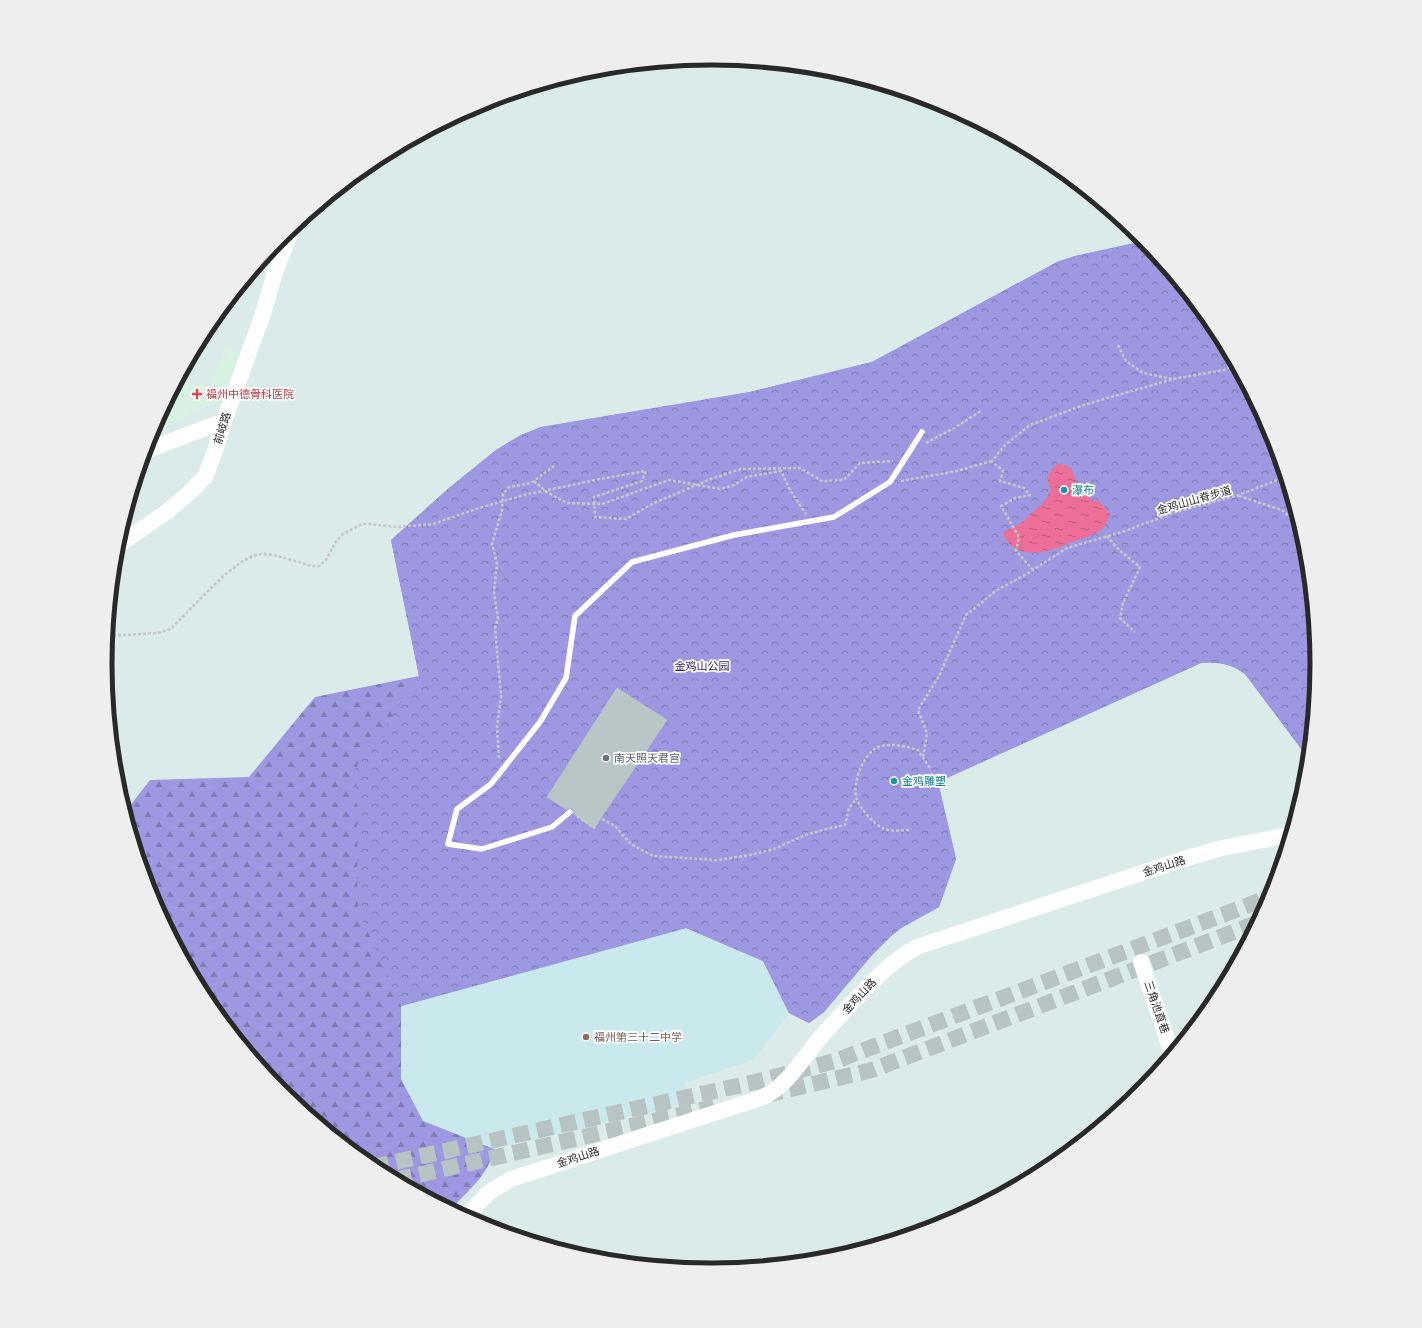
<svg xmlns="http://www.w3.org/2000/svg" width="1422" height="1328" viewBox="0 0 1422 1328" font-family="'Archivo Narrow','Noto Sans SC',sans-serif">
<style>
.education{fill:#cae9ec}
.medical{fill:#d8f2e1}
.forest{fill:url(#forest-firs)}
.park{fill:url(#park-crowns)}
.water{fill:url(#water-ripples)}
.building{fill:#bac6c6;stroke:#b4c5c6}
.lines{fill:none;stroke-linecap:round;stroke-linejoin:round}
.secondary-tunnel{stroke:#b7c4c3;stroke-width:16;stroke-dasharray:16 8;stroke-linecap:butt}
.path{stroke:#c7c7c7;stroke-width:2.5;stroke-dasharray:3 2;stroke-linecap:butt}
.lane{stroke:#fff;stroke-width:5.5}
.secondary{stroke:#fff;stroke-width:16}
.health-dot{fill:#e0444e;stroke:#fff;stroke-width:1.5}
.culture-dot{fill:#0f9aa8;stroke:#fff;stroke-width:1.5}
.worship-dot{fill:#6b7280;stroke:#fff;stroke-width:1.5}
.education-dot{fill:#8d6e63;stroke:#fff;stroke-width:1.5}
.labels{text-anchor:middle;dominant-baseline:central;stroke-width:3.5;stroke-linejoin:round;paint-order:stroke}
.health-label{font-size:11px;fill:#be3a42;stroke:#fff;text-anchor:start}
.street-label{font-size:11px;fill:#292929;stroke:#fff}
.culture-label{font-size:11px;fill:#0d838f;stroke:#fff;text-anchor:start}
.park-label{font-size:11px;fill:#291b63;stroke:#fff}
.worship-label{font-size:11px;fill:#5b616d;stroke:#fff;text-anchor:start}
.education-label{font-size:11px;fill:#785e54;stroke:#fff;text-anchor:start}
.rim{fill:none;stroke:#292929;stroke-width:5}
</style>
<defs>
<pattern id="forest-firs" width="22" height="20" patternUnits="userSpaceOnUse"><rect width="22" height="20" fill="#9d98e1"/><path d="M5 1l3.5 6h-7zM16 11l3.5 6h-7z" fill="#807cb6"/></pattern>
<pattern id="park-crowns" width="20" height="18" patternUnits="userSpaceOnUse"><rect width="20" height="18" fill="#9d98e1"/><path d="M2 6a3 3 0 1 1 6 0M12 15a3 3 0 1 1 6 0" fill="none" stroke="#807cb6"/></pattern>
<pattern id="water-ripples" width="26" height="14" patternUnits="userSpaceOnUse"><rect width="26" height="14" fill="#eb6f97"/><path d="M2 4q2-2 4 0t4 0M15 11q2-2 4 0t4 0" fill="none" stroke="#be5b7b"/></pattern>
</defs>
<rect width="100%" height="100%" fill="#daebea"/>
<polygon class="education" points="686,928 763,961 789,1013 753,1060 684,1083 688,1102 666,1108 494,1149 423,1121 401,1079 401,1006"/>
<polygon class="medical" points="228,349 240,353 220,401 153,429 178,382 210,387 223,354 226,355"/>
<path class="forest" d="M1144,241L1215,328L1271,432L1305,546L1317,664L1308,754L1302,750L1245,674C1232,664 1217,661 1201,663L938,782L956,859L939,907L901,928L890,937L872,955L824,1012L809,1023L789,1013L763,961L686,928L401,1006V1079L423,1121L494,1149C490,1173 467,1192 451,1209L438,1202L434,1192L422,1194L374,1168L282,1092L207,1000L151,896L126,811L150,780L249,777L315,697L419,676L391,540L449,488L496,450L521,435L541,427L750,392L872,362L1057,262L1075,256Z"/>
<path class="park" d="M1144,241L1215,328L1271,432L1305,546L1317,664L1308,754L1302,750L1245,674C1232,664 1217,661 1201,663L938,782L956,859L939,907L901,928L890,937L872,955L824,1012L809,1023L789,1013L763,961L686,928L401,1006L358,910L356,768L419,676L391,540L449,488L496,450L521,435L541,427L750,392L872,362L1057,262L1075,256Z"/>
<path class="water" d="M1060,463L1071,468L1076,481L1091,500L1100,502L1110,514C1104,535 1090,535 1072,542C1049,552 1019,563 1003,535L1005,531L1020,524L1045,501L1051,490L1047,478L1053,468Z"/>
<polygon class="building" points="617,688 667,720 594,828 574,814 574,811 572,808 566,809 547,797"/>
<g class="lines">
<g class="secondary-tunnel">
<polyline points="766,1095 872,1070 1257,923"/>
<polyline points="373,1167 755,1082 835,1061 1270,897"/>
<polyline points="396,1180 714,1107"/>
</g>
<g class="path">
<polyline points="1118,345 1126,361 1143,373 1172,379"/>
<polyline points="926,443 954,428 981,411"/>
<polyline points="534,481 548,493 567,503 602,504 669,480 721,489 734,485 747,477 781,471 790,490 806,514"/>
<polyline points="901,481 957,471 992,461"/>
<polyline points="1239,496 1282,510 1298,525"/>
<polyline points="1107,536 1120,551 1140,567 1123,603 1120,618 1135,632"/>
<polyline points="1033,570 1016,551 1019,537 1001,506 1015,498 1030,495 1024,488 1000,481 1003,471 992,461 1005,445 1030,425 1084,405 1173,379 1224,370 1234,364"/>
<path d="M108,636L158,633L170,629C191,611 235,556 261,554C274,553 299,563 312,566H319L326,560L335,543L343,534L362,524H369L397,527L433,524L476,509L524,495L600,479L646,471L642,481L594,497L595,517L626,519L654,503L711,479L741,469L800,468L822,481L844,480L860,463L893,461"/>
<polyline points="923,757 927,733 918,710 939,676 966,615 997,590 1025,575 1067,548 1125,531 1176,512 1239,495 1285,477"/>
<polyline points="499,758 497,727 501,696 495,628 498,619 494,593 497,564 492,544 502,510 503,494 509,487 527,484 534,481 555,465"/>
<polyline points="577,816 594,828 600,818 615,826 631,844 653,856 717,860 750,855 774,849 805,835 826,829 845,825 849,808 857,798"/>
<path d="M909,830C902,830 891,832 884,829C874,824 862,811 857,800C851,784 864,749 882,746C894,743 907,747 918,750L931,770"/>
</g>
<polyline class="lane" points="570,812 552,827 482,849 448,844 457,809 491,784 540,722 566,678 575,616 632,562 734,535 834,517 890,482 922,432"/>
<g class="secondary">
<polyline points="145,451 224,421"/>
<polyline points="117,546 168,511 189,493 205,477 215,451 224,421 263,314 275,272 293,227"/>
<polyline points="1141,962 1172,1053"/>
<path d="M466,1217L488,1193L511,1179L761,1098C788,1086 801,1060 820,1038C830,1026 842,1014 853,1002C873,981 891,961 917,947L1187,858L1222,848L1289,835"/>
</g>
</g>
<path class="health-dot" d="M195 388h4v4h4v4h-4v4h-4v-4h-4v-4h4z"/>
<g class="culture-dot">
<circle cx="1064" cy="490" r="4"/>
<circle cx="894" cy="781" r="4"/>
</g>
<circle class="worship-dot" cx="606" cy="758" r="4"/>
<circle class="education-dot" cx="586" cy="1037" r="4"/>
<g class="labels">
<g class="health-label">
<text x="206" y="394">福州中德骨科医院</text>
</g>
<g class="street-label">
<text transform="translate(222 428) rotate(-73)">前岐路</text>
<text transform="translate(1194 500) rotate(-16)">金鸡山山脊步道</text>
<text transform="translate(1164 866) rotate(-18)">金鸡山路</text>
<text transform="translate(859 996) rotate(-47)">金鸡山路</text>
<text transform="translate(1157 1007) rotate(71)">三角池直巷</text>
<text transform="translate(578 1157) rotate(-18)">金鸡山路</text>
</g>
<g class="culture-label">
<text x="1072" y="490">瀑布</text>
<text x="902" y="781">金鸡雕塑</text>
</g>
<g class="park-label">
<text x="702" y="666">金鸡山公园</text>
</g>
<g class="worship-label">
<text x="614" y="758">南天照天君宫</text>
</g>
<g class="education-label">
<text x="594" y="1037">福州第三十二中学</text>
</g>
</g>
<path d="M0 0H1422V1328H0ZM112 664a599 599 0 1 1 1198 0a599 599 0 1 1-1198 0Z" fill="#eee" fill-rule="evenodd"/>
<path class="rim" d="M112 664a599 599 0 1 1 1198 0a599 599 0 1 1-1198 0Z"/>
</svg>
